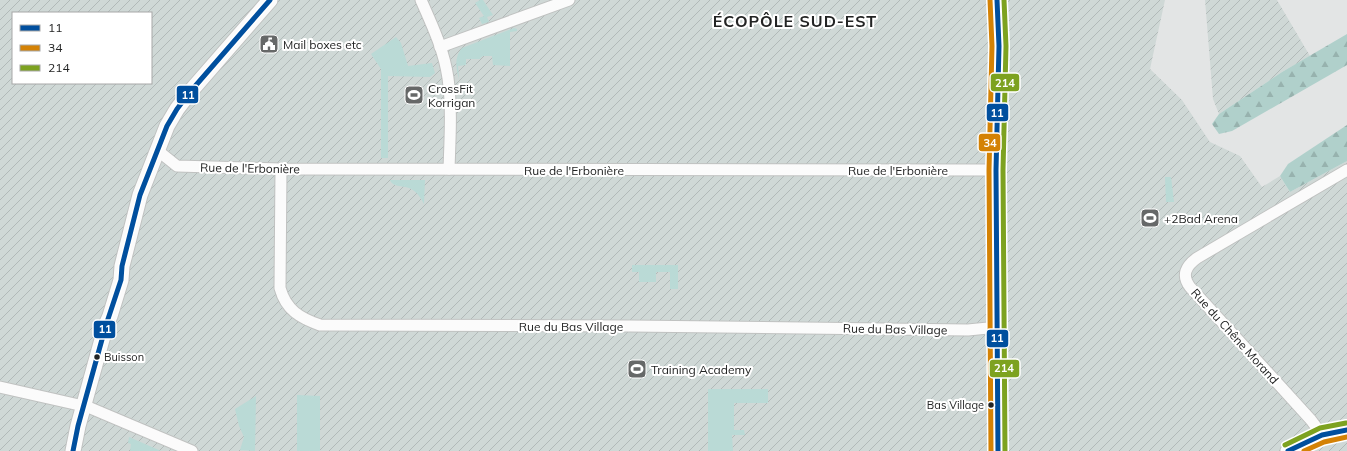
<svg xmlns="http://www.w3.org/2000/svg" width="1347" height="451" viewBox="0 0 1347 451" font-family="Mulish,sans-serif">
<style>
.industrial{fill:url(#industrial-furrows);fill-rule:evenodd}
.grass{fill:#badad6}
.forest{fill:url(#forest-firs)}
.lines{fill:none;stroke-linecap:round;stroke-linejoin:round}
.street-casing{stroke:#c0c2c1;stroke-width:13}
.secondary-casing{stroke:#c0c2c1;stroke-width:17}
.street{stroke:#fbfbfb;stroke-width:11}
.secondary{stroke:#fbfbfb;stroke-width:15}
.bus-1-casing{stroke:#fff;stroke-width:8}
.bus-2-casing{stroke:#fff;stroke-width:8}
.bus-3-casing{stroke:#fff;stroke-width:8}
.bus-1{stroke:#004f9e;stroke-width:5}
.bus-2{stroke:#d48205;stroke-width:5}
.bus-3{stroke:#7da220;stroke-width:5}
.bus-dot{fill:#232424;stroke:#fff;stroke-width:1.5}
.labels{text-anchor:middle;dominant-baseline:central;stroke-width:4;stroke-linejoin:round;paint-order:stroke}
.bus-label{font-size:11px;fill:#232424;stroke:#fff;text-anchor:start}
.poi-label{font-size:12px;fill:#232424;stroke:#fff;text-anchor:start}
.street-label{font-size:12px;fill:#232424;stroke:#fff}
.district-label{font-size:16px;font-weight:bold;letter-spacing:1px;fill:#232424;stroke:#fff}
.line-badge{stroke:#fff;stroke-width:1.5}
.badge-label{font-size:11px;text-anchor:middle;font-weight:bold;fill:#fff}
</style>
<defs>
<pattern id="industrial-furrows" width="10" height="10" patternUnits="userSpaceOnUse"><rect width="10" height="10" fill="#cfd8d6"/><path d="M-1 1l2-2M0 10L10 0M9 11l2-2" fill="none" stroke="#b1b9b8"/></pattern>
<pattern id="forest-firs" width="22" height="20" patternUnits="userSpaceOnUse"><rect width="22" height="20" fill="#b0d0cb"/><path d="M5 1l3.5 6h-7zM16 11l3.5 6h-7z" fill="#97b2ae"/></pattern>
</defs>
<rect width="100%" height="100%" fill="#e3e5e5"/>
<g class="industrial">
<path d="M0,0H1165L1150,69L1182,100L1210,142L1240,156L1262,187L1280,176L1290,192L1347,161V451H0ZM13,13H151V83H13Z"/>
<polygon points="1205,0 1277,0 1310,56 1282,72 1219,114 1213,99"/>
</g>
<g class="grass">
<polygon points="480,0 483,0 493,15 487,17 489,22 482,24 479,18 484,16 475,3"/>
<path d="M514,28L517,29V31L510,32V66L493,65L492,56H483L480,58L481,59H466V65L458,66L459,79C456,68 454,57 462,48Z"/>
<polygon points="396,37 401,43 408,66 432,63 435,73 430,77 388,76 388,158 381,158 381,69 371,54"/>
<polygon points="1165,177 1171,177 1174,202 1166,202"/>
<path d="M390,180H425L424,204C421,198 417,192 411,189C404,185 393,188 390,180Z"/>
<polygon points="632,265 678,265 678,289 670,289 670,272 656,272 656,282 639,282 639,272 632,272"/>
<polygon points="708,389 768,389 768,403 734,403 734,430 744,430 745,435 732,435 733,451 708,451"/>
<polygon points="297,395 320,396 320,451 297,451"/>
<polygon points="256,396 255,451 240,450 244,437 239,426 235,409"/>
<polygon points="129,437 161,451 130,451 131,444 128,443"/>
</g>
<g class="forest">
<polygon points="1347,34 1347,65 1232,131 1219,134 1212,124 1219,114 1282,72"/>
<polygon points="1347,125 1347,161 1290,192 1280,176 1288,164"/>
</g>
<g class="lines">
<defs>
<g id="street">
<path d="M421,0C432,25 444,50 448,78C452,108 450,139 449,169"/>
<polyline points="440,47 569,0"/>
<polyline points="157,150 177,166 281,169 996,170"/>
<path d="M281,169L280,288C286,310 300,318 320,325L630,326L968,330L998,327"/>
<polyline points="0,387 88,407 192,451"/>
<path d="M1322,435L1311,420L1190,287C1181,275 1186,266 1197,258L1347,170"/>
</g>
<g id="secondary">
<polyline points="997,0 999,46 996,170 998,451"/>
<polyline points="73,451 78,426 106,325 110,316 121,280 122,266 140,195 167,126 177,109 190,92 270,0"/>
<polyline points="1288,451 1322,435 1347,430"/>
</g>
</defs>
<use href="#street" class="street-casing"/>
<use href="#secondary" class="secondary-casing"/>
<use href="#street" class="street"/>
<use href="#secondary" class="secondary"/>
<defs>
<g id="bus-1">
<polyline points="997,0 999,46 996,170 998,451"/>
<polyline points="73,451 78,426 106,325 121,280 122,266 140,195 167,126 177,109 190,92 270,0"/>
<polyline points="1288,451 1322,435 1347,430"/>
</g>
<g id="bus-2">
<polyline points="990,0 992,46 989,170 991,451"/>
<polyline points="1304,451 1324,442 1347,437"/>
</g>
<g id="bus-3">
<polyline points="1004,0 1006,46 1003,170 1005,451"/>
<polyline points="1285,445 1320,428 1346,423"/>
</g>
</defs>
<use href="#bus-1" class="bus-1-casing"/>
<use href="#bus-2" class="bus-2-casing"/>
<use href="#bus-3" class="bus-3-casing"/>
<use href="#bus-1" class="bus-1"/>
<use href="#bus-2" class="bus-2"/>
<use href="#bus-3" class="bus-3"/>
</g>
<defs>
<symbol id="civic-square" viewBox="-11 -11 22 22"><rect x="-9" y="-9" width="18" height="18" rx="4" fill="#666868" stroke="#fff"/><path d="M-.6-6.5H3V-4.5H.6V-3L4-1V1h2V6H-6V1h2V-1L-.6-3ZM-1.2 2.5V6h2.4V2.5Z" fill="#fff"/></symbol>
<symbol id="stadium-square" viewBox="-11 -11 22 22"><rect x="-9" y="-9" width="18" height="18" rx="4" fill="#666868" stroke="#fff"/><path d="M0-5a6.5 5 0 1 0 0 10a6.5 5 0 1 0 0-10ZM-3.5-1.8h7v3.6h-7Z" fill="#fff"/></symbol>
</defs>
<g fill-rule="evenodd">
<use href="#civic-square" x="258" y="33" width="22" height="22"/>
<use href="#stadium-square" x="403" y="84" width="22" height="22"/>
<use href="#stadium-square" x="1139" y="207" width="22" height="22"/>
<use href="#stadium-square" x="626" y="358" width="22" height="22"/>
</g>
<g class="bus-dot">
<circle cx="97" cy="357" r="3.5"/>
<circle cx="991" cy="405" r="3.5"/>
</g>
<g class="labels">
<g class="bus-label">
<text x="104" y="357">Buisson</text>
<text x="984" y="405" text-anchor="end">Bas Village</text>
</g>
<g class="poi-label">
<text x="283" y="44">Mail boxes etc</text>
<text x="428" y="88">CrossFit<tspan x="428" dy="14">Korrigan</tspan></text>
<text x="1164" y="218">+2Bad Arena</text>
<text x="651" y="369">Training Academy</text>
</g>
<g class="street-label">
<text transform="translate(250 168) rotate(1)">Rue de l'Erbonière</text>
<text x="574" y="170">Rue de l'Erbonière</text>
<text x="898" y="170">Rue de l'Erbonière</text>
<text x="571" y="326">Rue du Bas Village</text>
<text transform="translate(895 329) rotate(1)">Rue du Bas Village</text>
<text transform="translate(1235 336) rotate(48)">Rue du Chêne Morand</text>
</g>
<g class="district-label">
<text x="795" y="21">ÉCOPÔLE SUD-EST</text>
</g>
</g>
<g class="line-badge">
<rect x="990" y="73" width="30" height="19" rx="4" fill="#7da220"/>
<rect x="176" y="85" width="23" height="19" rx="4" fill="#004f9e"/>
<rect x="986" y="103" width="23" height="19" rx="4" fill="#004f9e"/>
<rect x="978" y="133" width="23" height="19" rx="4" fill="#d48205"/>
<rect x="93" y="320" width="23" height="19" rx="4" fill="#004f9e"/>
<rect x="986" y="329" width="23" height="19" rx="4" fill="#004f9e"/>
<rect x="989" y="359" width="31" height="19" rx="4" fill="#7da220"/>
</g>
<g class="badge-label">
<text x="1005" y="87">214</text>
<text x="188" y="99">11</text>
<text x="997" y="117">11</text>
<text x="990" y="147">34</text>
<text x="105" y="333">11</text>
<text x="997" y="342">11</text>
<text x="1004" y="372">214</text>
</g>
<rect x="12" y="12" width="140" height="72" fill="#ffffff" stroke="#a7a7a7"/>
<rect x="20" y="25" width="20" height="6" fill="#004f9e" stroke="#a7a7a7"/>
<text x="48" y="32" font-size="12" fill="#232424">11</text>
<rect x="20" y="45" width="20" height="6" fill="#d48205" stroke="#a7a7a7"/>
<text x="48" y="52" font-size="12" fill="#232424">34</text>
<rect x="20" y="65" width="20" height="6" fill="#7da220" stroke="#a7a7a7"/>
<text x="48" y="72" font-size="12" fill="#232424">214</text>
</svg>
